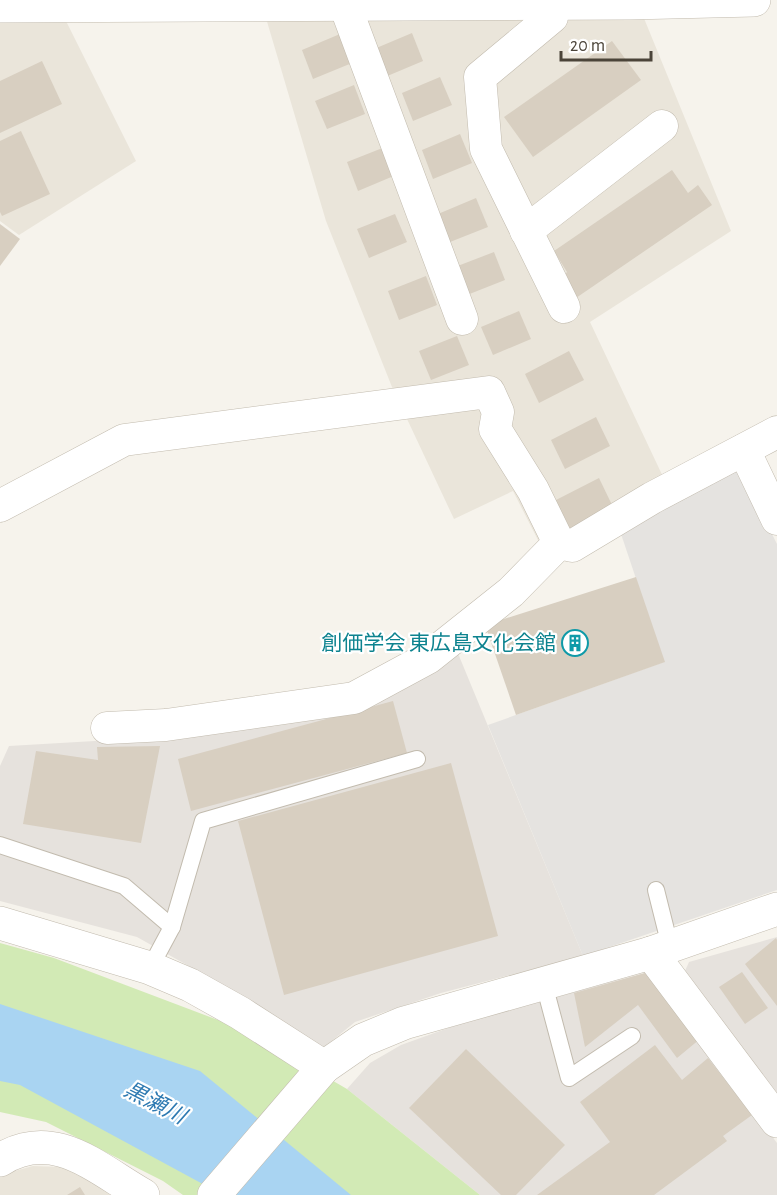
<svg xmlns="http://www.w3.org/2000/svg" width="777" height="1195" viewBox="0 0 777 1195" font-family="'Alegreya Sans','Noto Sans JP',sans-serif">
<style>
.residential{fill:#eae5da}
.industrial{fill:#e6e2dd}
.green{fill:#d2eab5}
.parking{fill:#e5e3e0}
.water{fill:#a9d4f2}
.building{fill:#d8cfc1}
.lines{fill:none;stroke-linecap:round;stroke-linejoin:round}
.service-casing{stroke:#c2bbae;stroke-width:18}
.minor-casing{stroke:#c2bbae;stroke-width:33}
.tertiary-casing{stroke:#c2bbae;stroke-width:34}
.service{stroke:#fff;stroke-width:16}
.minor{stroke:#fff;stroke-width:32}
.tertiary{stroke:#fff;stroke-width:33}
.labels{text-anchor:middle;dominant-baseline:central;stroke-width:4.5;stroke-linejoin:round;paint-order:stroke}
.culture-label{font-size:21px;fill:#0d838f;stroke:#fff;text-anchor:end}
.water-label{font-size:22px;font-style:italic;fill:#2e7ab2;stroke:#fff}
</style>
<rect width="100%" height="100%" fill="#f6f3ec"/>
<g class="residential">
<polygon points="0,7 60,9 136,161 19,235 0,221"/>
<polygon points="263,8 641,11 731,231 590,322 665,481 540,544 513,491 454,519 392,387 326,221"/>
<polygon points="33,1166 61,1167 90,1179 112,1195 0,1195 0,1175"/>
</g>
<g class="industrial">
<polygon points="457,651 583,956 441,993 355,1022 317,1053 219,983 137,937 0,901 0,766 9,746 163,737"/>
<polygon points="777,937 777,1101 685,971 689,962"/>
<polygon points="645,973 656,979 777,1143 777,1195 480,1195 347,1089 370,1063 401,1045 465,1022"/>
</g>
<polygon class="green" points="0,943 54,958 247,1031 347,1089 480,1195 183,1195 163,1181 46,1122 0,1112"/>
<polygon class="parking" points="737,465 777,544 777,890 583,956 488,725 664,662 620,531"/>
<polygon class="water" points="0,1004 200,1071 351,1195 223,1195 20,1085 0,1081"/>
<g class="building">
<polygon points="412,33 423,61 385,77 374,49"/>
<polygon points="340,34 352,63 313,79 302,50"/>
<polygon points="612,41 641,80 533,157 504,117"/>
<polygon points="42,61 62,104 0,133 0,81"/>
<polygon points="440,77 452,105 413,121 402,93"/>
<polygon points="354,85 365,114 327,129 315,101"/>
<polygon points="21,131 50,194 2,216 0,212 0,141"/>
<polygon points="460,134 472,163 433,179 422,150"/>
<polygon points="385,147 396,175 358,191 347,162"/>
<polygon points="672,170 688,193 698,185 712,205 573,300 560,281 567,272 554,251"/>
<polygon points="476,198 488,227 450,242 438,214"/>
<polygon points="395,214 407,242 369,258 357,229"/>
<polygon points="0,224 20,239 0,266"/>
<polygon points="494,252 505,280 467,295 455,267"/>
<polygon points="426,276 437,305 399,320 388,291"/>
<polygon points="519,311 531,339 493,355 481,327"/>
<polygon points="457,336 469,365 431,380 419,351"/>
<polygon points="569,351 584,380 539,403 525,374"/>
<polygon points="596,417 610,446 565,469 551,440"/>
<polygon points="599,478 613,507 568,530 554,501"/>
<polygon points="636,577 665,662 516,715 485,625"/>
<polygon points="393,701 407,753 191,811 178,759"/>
<polygon points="160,746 141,843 23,824 36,751 98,760 97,747"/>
<polygon points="451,763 498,936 284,995 238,821"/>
<polygon points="776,938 777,940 777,1006 745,964"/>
<polygon points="742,972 768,1008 745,1024 719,987"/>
<polygon points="645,973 656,979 700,1039 677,1058 638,1005 585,1047 574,993"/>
<polygon points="655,1045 682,1080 708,1058 752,1115 723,1136 727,1141 654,1195 537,1195 610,1142 580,1102"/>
<polygon points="466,1049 565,1145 516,1195 501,1195 409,1108"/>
<polygon points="80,1187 85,1195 67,1195"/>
</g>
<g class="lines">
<defs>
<g id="service">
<polyline points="0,845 124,886 172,927"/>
<polyline points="656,890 670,946"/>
<polyline points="150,968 172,927 203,821 417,759"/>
<polyline points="544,984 569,1078 632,1036"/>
</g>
<g id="minor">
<polyline points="346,3 349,16 462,319"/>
<polyline points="552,17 480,77 486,149 564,307"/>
<polyline points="526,231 662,126"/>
<polyline points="744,450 777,519"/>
<polyline points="0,506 124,440 489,392 498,412 495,429 533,490 559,543 572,546 652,498 777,432"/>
<polyline points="107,728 166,725 354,698 428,658 511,592 559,543"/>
</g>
<g id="tertiary">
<polyline points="0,6 631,3 754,0"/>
<polyline points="0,923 150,968 190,985 240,1013 324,1067"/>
<polyline points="651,953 777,1121"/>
<path d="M0,1160C54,1126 97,1169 143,1195"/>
<polyline points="214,1195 324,1067 363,1040 404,1023 651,953 777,909"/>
</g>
</defs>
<use href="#service" class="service-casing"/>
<use href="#minor" class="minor-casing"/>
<use href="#tertiary" class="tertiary-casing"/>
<use href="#service" class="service"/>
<use href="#minor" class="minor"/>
<use href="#tertiary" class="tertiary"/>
</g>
<defs>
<symbol id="building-ring" viewBox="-11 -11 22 22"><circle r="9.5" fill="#fff" stroke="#0f9aa8" stroke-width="1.5"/><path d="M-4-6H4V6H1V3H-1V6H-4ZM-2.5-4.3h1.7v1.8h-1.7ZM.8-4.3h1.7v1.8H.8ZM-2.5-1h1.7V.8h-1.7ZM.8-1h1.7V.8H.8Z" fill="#0f9aa8"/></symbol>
</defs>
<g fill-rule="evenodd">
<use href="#building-ring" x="560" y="628" width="30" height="30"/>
</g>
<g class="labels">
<g class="culture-label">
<text x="556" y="643">創価学会 東広島文化会館</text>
</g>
<g class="water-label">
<text transform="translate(155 1103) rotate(27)">黒瀬川</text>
</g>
</g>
<path d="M561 51v9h90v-9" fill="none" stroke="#4b4439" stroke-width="3"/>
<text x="570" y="51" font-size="18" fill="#4b4439" stroke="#ffffff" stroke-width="4.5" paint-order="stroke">20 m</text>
</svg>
